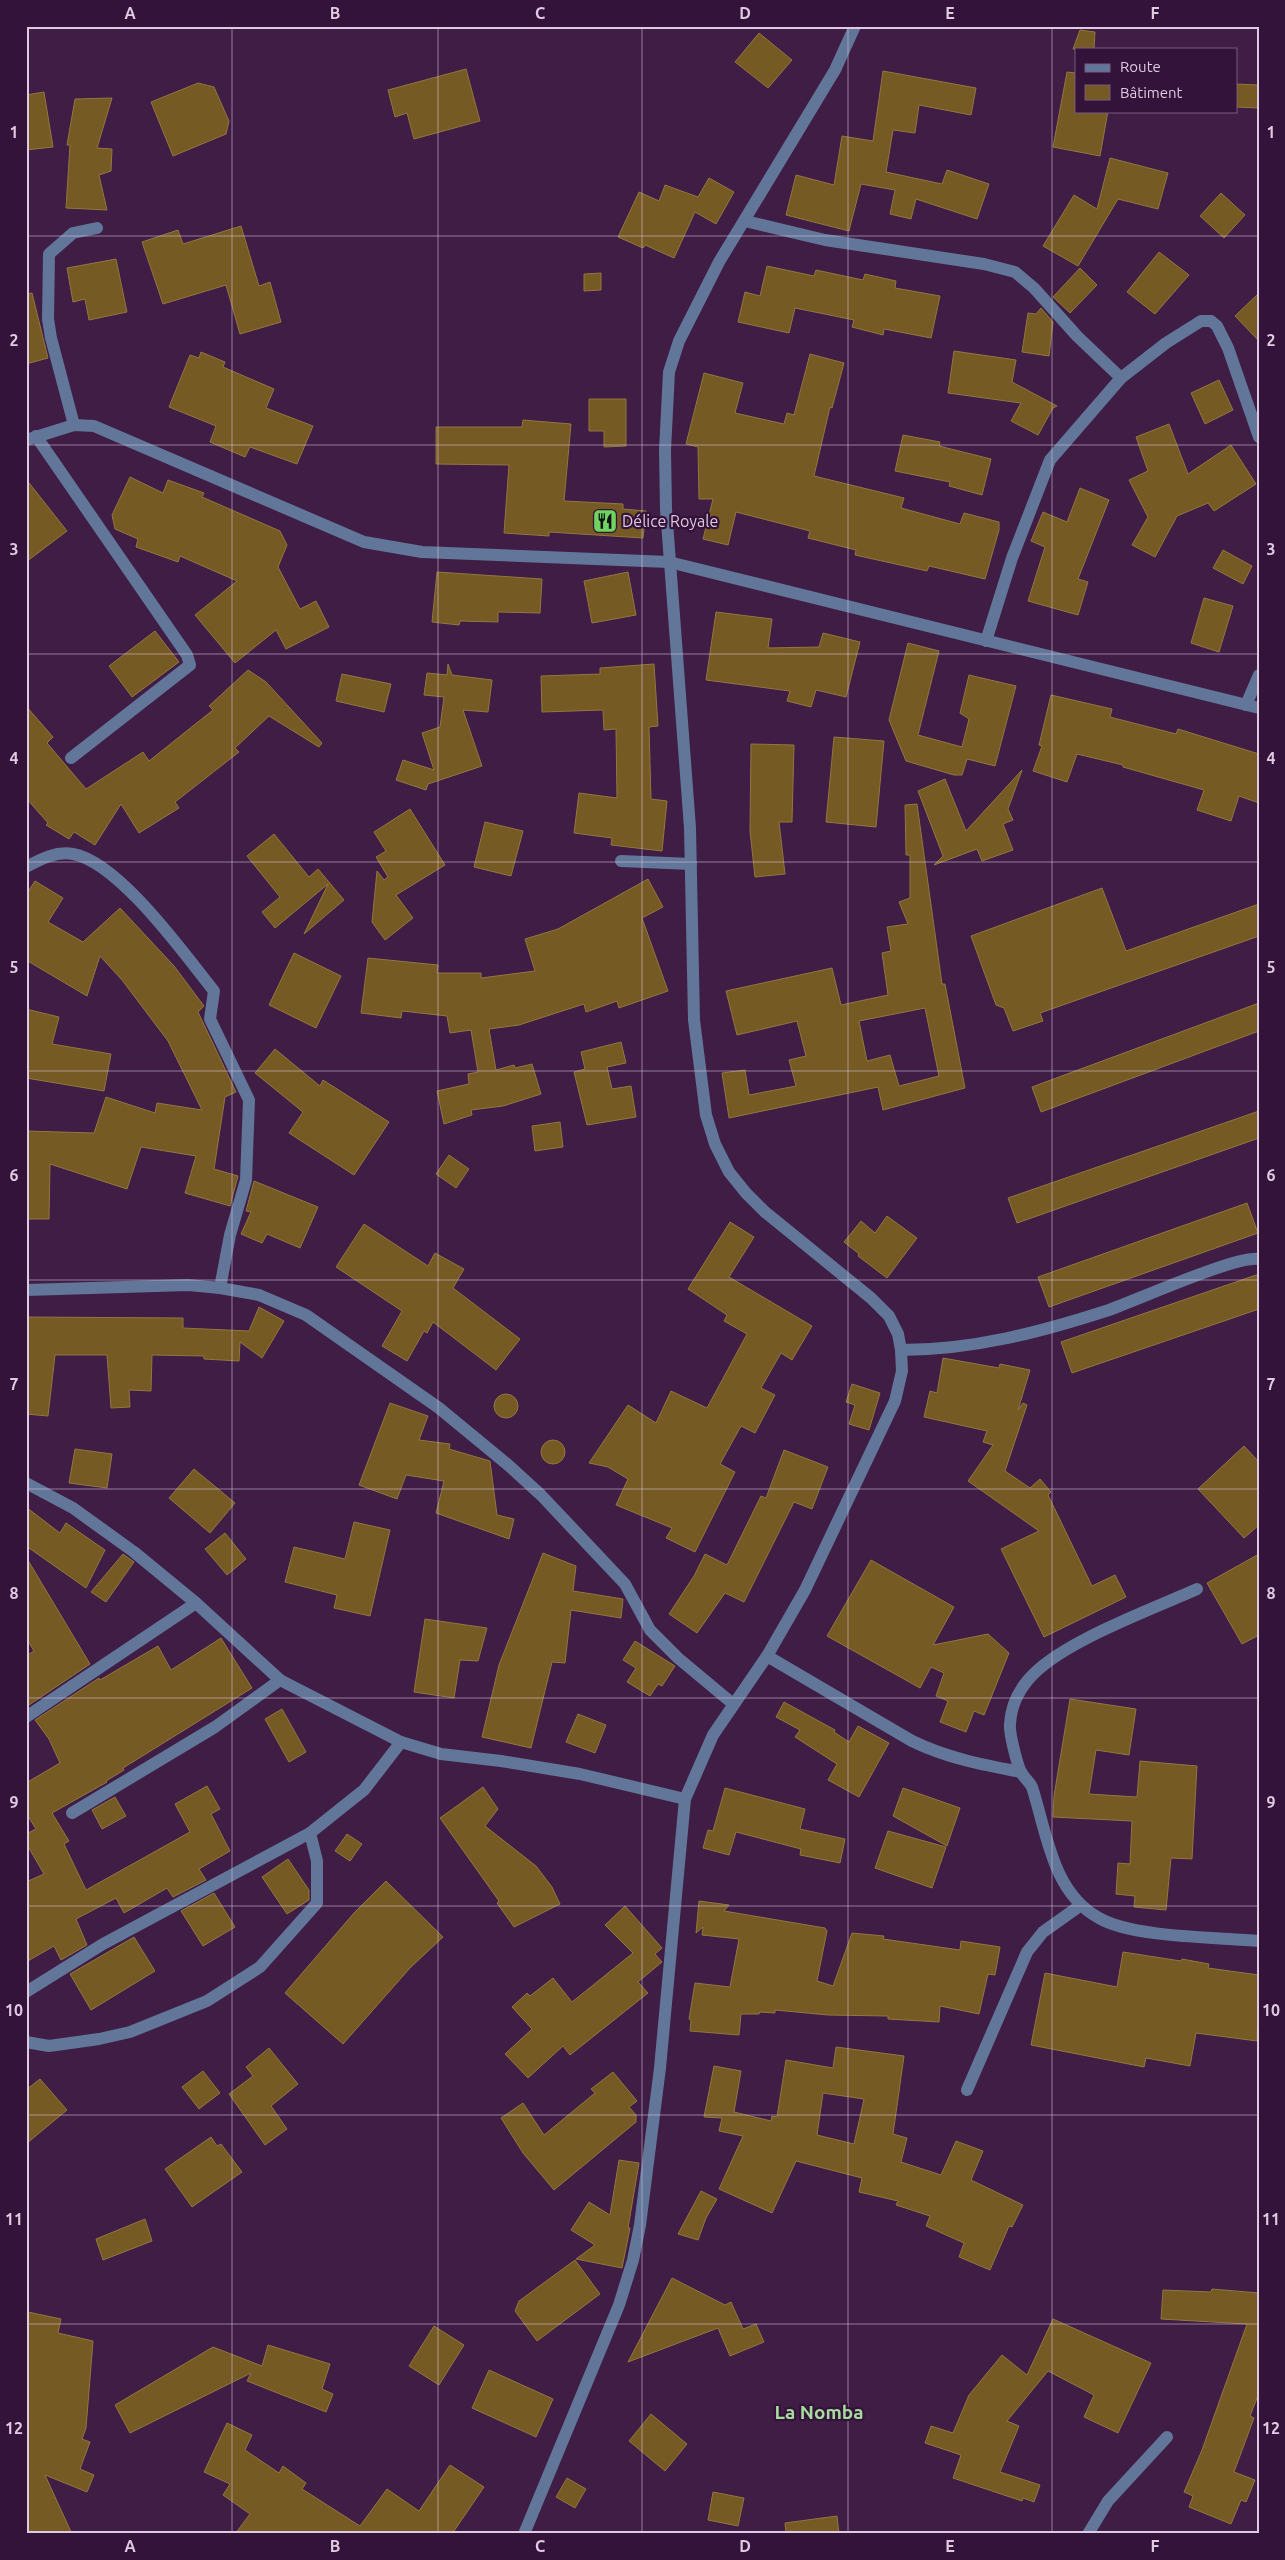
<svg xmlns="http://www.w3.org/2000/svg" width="1285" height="2560" viewBox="0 0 1285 2560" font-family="Ubuntu,sans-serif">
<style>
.building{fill:#765a23;stroke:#937641;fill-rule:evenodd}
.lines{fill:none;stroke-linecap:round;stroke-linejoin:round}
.minor{stroke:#617699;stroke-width:12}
.grid{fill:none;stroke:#dfcae2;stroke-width:1;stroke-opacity:0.55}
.labels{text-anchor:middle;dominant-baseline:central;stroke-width:4.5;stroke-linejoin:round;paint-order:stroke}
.poi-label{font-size:16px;fill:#dfcae2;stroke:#34133a;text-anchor:start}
.quarter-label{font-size:19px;font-weight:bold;fill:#a6db9e;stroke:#34133a}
.neatline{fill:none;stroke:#dfcae2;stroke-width:2}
.grid-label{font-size:16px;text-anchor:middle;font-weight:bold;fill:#dfcae2}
</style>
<rect width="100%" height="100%" fill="#3f1d45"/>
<g class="building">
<polygon points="1080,30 1095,32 1094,49 1073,49"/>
<polygon points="759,33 792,60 768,88 735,62"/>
<polygon points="466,69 480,121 414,139 407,113 395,117 388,90"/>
<polygon points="883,71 976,88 971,115 919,105 915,133 893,130 886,172 942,184 947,170 989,184 977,219 916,199 911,219 890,214 895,190 861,184 849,231 786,215 796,175 834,185 842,136 873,141"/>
<polygon points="1067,72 1076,73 1076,111 1108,111 1100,156 1053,147"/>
<polygon points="198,83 214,87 229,121 226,134 173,156 151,102"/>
<polygon points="1236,84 1259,85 1259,108 1236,107"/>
<polygon points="44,92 53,147 26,150 26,95"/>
<polygon points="112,98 97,148 112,149 111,171 99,175 107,210 66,208 70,145 67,145 75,99"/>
<polygon points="1110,158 1168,173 1158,209 1118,199 1078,266 1043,246 1074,195 1097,209"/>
<polygon points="709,178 734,192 716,224 695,212 674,258 645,245 643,248 618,237 639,192 659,201 665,185 698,197"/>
<polygon points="1221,193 1245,215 1224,238 1200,216"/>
<polygon points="241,226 259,286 270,282 281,322 240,334 226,285 163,304 142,242 178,230 183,244"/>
<polygon points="1159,252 1189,275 1155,314 1127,292"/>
<polygon points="116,259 127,312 89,320 85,299 73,302 67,268"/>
<polygon points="767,266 814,276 816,270 863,280 865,274 896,281 895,288 940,296 931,338 884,329 883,335 852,327 854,320 795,308 789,333 738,322 745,292 760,296"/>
<polygon points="1080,268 1097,285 1070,313 1053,297"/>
<polygon points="601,273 601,290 584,291 584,274"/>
<polygon points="32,293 48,358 26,364 26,294"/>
<polygon points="1259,293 1259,341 1235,316"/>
<polygon points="1041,308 1053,322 1049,356 1022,352 1028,313 1036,314"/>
<polygon points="954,351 1016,360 1012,382 1057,406 1053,408 1038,435 1011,421 1021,403 948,393"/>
<polygon points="201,352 225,362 223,367 274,389 266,408 313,426 297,464 250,447 245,457 210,442 216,426 169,407 190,355 199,358"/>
<polygon points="810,354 844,363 832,408 830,407 814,476 904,498 901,508 960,524 964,513 999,522 999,530 985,579 929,566 927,571 855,555 856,550 808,538 810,531 736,512 728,545 703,539 713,499 699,499 698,447 686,444 704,373 743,383 735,413 784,424 787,413 794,415"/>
<polygon points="1219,380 1233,410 1205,424 1191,393"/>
<polygon points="589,399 626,399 626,446 604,447 604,431 589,431"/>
<polygon points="523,420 571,424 564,501 623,504 623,509 646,511 643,538 549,532 549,536 504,533 509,465 436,464 436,427 522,427"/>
<polygon points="1169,424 1188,474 1231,445 1256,484 1214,511 1208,503 1177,516 1155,557 1132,545 1148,517 1129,480 1148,471 1136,437"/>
<polygon points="903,435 940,442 939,446 991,459 982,495 949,486 950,482 895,471"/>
<polygon points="130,477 163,493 168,480 204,493 202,497 280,531 287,545 278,567 300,609 316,601 329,627 286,649 276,630 235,663 195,615 237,581 180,556 178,562 136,547 138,539 115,529 112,515"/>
<polygon points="26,479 67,531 26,562"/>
<polygon points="1080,488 1109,500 1078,579 1088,582 1078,615 1028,601 1045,547 1031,541 1043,512 1067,522"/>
<polygon points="1223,550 1252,566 1243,584 1213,568"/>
<polygon points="437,572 542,579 540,613 498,612 498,622 460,621 459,625 432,622"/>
<polygon points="628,572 636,615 592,623 584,581"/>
<polygon points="1204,598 1233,606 1219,652 1191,643"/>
<polygon points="716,612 772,619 768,648 819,647 823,633 860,642 846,697 816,690 811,707 787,701 790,691 706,680"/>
<polygon points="155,631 179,662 132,697 109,666"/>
<polygon points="908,643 939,651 918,735 962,747 969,719 960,713 969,675 1016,686 995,766 967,759 962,775 954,775 906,761 889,720"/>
<polygon points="448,664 452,675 492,680 488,712 463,710 482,766 428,784 426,790 396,780 403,760 434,770 422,733 440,727 444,697 424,695 427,673 447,675"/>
<polygon points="654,664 658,726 649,727 651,799 667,801 662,851 611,845 612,838 574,833 579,793 617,798 616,729 604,730 603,710 542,712 541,676 600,674 600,668"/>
<polygon points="248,670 266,682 322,743 319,747 269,716 235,748 239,752 175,802 179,808 139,833 121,804 95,845 74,832 69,839 46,825 48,823 26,798 26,706 53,737 47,743 86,789 143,752 149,761 213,710 209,706"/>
<polygon points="342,674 391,684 384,712 336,701"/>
<polygon points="1051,695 1112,709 1110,717 1176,734 1178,729 1259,754 1259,803 1239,796 1231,821 1197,810 1204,790 1123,767 1123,765 1077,754 1067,782 1033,771 1042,746 1039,745"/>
<polygon points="834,737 884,741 876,827 826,822"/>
<polygon points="751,744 794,745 792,822 779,822 785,874 755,877 750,831"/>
<polygon points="1022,770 1008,809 1013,820 1003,824 1013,850 982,861 977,849 934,865 943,856 918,791 945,779 966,831"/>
<path d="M917,804L942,984H945L965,1088L883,1110L878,1087L729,1118L722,1073L745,1070L749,1095L796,1086L789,1060L806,1056L797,1021L737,1035L726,991L832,968L841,1005L888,995L882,953L891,951L887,927L908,924L899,902L910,898V855H906L905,805ZM925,1008L939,1076L899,1086L890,1055L867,1061L859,1021Z"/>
<polygon points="410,809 445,865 396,895 413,918 385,940 372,922 377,871 384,880 388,877 376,857 386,851 374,832"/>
<polygon points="485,822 523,831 511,876 474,867"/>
<polygon points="274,834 309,877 318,869 344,900 304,934 328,884 275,928 262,912 280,897 247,856"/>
<polygon points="648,879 663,907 642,918 668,991 619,1008 617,1001 586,1012 584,1004 519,1025 489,1029 496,1070 514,1065 515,1068 532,1064 541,1094 503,1106 471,1110 472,1115 444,1124 437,1091 469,1084 468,1074 478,1072 471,1030 450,1033 447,1016 402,1011 401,1018 361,1013 368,958 438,965 437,973 481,973 481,978 535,971 525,939 558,929"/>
<polygon points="35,881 63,898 48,922 83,942 120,908 174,966 204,1006 198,1012 236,1092 225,1097 214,1169 238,1176 230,1206 185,1193 196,1156 141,1147 127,1189 50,1164 49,1219 26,1219 27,1131 94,1133 106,1097 155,1113 157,1103 202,1110 168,1041 122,980 100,956 87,996 26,960 26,895"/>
<polygon points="1102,888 1126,951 1259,904 1259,936 1040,1013 1043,1021 1013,1031 1004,1008 996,1005 971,936"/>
<polygon points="294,953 341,976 316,1028 269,1005"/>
<polygon points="1259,1003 1259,1031 1041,1112 1032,1087"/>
<polygon points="26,1009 59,1017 52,1044 111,1054 104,1091 26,1078"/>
<polygon points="621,1042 626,1063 607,1067 612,1089 631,1086 636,1117 587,1125 574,1072 585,1069 581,1052"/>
<polygon points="275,1049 320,1086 323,1080 389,1122 354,1175 289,1133 303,1112 255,1073"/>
<polygon points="1259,1111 1259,1138 1017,1223 1008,1198"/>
<polygon points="560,1122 563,1147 535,1151 532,1126"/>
<polygon points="449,1155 469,1169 456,1188 436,1174"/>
<polygon points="254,1181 318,1207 300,1248 267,1234 262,1243 241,1234 251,1212 246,1211"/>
<polygon points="1247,1203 1258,1233 1049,1307 1038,1277"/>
<polygon points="887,1216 917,1238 887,1278 858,1256 859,1254 844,1242 861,1221 875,1233"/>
<polygon points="730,1222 754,1237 729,1277 812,1326 792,1360 781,1353 761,1388 775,1395 755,1433 741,1426 720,1464 735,1472 695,1552 666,1538 672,1528 616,1505 628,1479 608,1467 589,1463 628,1405 656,1423 671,1391 707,1408 747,1334 724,1321 727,1315 688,1289"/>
<polygon points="364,1224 428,1266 435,1253 464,1269 453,1288 520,1339 496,1370 433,1322 427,1333 424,1331 407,1361 382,1346 402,1311 336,1267"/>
<polygon points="1259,1274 1259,1309 1072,1373 1061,1342"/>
<polygon points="259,1307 284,1321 262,1358 240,1342 239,1361 204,1359 204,1356 152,1355 151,1391 129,1390 130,1407 111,1408 107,1355 55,1355 48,1416 26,1414 26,1317 183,1318 183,1328 249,1331"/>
<polygon points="943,1358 999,1368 1000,1364 1030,1370 1018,1410 1023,1403 1027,1405 1005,1471 1030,1488 1040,1479 1051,1492 1048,1495 1092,1586 1115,1575 1126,1597 1044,1637 1001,1549 1039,1531 968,1481 993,1445 983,1442 987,1431 924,1417 930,1391 937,1393"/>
<polygon points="852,1384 880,1393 869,1430 849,1424 855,1405 846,1402"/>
<circle cx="506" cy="1406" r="12"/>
<polygon points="390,1403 428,1416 419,1440 450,1444 449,1449 490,1461 497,1515 514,1519 509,1539 436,1513 444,1481 406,1475 397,1499 359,1485"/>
<circle cx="553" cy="1452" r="12"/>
<polygon points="1244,1446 1259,1462 1259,1525 1244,1538 1198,1489"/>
<polygon points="75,1449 112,1454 107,1488 69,1483"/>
<polygon points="784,1450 828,1467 812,1509 794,1502 744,1602 725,1593 697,1633 669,1614 694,1576 705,1554 727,1565 761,1496 766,1498"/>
<polygon points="194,1469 235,1503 210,1533 169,1498"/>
<polygon points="26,1507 60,1533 66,1523 105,1550 86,1588 26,1546"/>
<polygon points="354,1522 390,1530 370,1616 334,1608 337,1595 285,1582 294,1547 345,1559"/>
<polygon points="225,1533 246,1559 227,1575 205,1549"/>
<polygon points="543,1553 576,1566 573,1591 623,1599 621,1618 571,1610 565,1663 552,1662 531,1748 482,1737 499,1665"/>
<polygon points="123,1554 134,1562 106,1602 91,1592"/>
<polygon points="1259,1554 1259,1635 1242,1644 1207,1583"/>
<polygon points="26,1557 90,1664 26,1707 26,1656 34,1651 26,1638"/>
<polygon points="871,1560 954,1607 933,1645 988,1634 1009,1653 984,1715 974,1711 966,1732 940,1722 948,1701 936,1696 944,1673 931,1667 920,1688 827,1636"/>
<polygon points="425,1619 487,1628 478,1661 460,1660 454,1698 414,1692"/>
<polygon points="221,1638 252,1688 123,1768 124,1770 106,1781 107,1782 52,1813 69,1841 64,1844 86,1890 190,1832 175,1804 207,1786 220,1809 211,1814 230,1851 199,1869 206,1880 173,1897 167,1888 124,1913 116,1898 76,1919 87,1945 61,1960 54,1946 26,1962 26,1882 44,1874 26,1843 26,1834 36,1829 26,1813 26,1783 60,1763 49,1739 35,1720 99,1678 100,1680 158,1646 171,1670"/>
<polygon points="635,1641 675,1666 662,1686 658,1684 650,1696 627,1682 636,1668 623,1660"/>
<polygon points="1070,1699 1136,1709 1129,1755 1096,1750 1089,1794 1137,1797 1140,1761 1197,1766 1192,1859 1171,1858 1166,1910 1134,1907 1135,1896 1116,1894 1118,1863 1130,1864 1132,1821 1053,1817 1054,1796"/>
<polygon points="784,1702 835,1730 834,1732 849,1742 858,1726 889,1743 859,1797 828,1780 837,1764 795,1737 800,1730 776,1717"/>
<polygon points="282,1709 306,1752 289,1762 265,1719"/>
<polygon points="578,1714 606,1725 595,1753 566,1742"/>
<polygon points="483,1787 498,1809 485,1826 536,1866 552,1887 560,1904 514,1927 497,1903 499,1901 440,1818"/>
<polygon points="725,1788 805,1809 800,1829 845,1839 840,1863 800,1855 801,1849 736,1832 729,1855 703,1848 708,1830 713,1831"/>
<polygon points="903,1788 960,1808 947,1846 893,1816"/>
<polygon points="115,1797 126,1816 102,1829 92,1810"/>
<polygon points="888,1831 946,1847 932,1888 875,1868"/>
<polygon points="347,1834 362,1844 350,1861 335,1851"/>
<polygon points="288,1859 309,1890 309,1900 287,1914 262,1877"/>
<polygon points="386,1881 443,1937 410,1968 343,2044 285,1993 354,1913"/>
<polygon points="214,1893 235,1927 203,1946 181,1911"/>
<polygon points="699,1901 729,1905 724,1911 825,1928 827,1931 817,1981 833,1986 852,1933 884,1936 883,1939 960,1950 961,1941 1000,1947 995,1975 988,1974 979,2014 940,2006 939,2022 888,2019 888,2016 828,2015 775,2010 775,2013 760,2012 759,2014 741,2014 739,2035 690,2031 691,2020 689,2019 695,1983 730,1987 739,1939 702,1935 703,1927 696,1933"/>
<polygon points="625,1906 662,1948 655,1954 662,1962 638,1982 648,1993 570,2055 563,2046 528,2078 505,2054 532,2029 512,2007 527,1993 530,1996 553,1978 572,2002 633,1953 605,1925"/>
<polygon points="134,1937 155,1971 91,2010 70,1974"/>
<polygon points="1123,1952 1181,1961 1182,1959 1209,1964 1208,1968 1259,1975 1257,2041 1196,2033 1190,2066 1146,2058 1144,2067 1031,2045 1045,1973 1117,1987"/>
<path d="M836,2047L904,2056L893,2134L907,2138L901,2162L941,2175L956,2141L983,2151L971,2180L1023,2205L1012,2227L1009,2226L990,2270L959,2257L964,2243L926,2226L930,2216L896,2205L898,2201L859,2192L862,2178L796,2161L772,2213L719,2189L743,2136L719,2131L722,2118L704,2117L714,2066L741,2071L734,2112L771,2121L772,2116L777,2117L786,2060L833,2068ZM823,2093L864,2099L854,2144L817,2135Z"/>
<polygon points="269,2048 298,2084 271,2106 287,2129 265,2145 229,2094 253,2076 246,2067"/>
<polygon points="203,2071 220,2093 199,2109 182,2087"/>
<polygon points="613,2072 637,2101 629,2107 636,2115 636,2122 554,2190 523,2153 501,2118 523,2103 544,2135 595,2093 591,2089"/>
<polygon points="40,2079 67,2110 26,2144 26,2090"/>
<polygon points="211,2137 217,2146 221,2144 242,2172 192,2207 165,2169"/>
<polygon points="619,2160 639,2163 628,2228 630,2228 622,2268 576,2259 595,2245 571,2230 589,2202 610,2215"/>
<polygon points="701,2191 717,2199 706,2218 698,2240 678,2234"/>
<polygon points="145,2219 152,2241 103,2260 96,2239"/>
<polygon points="575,2260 600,2294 537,2341 515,2311 519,2301"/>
<polygon points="672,2278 725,2305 731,2302 743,2329 756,2324 764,2342 730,2356 718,2328 628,2362"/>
<polygon points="1212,2289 1259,2293 1259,2393 1250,2416 1254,2418 1234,2472 1255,2480 1246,2502 1241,2500 1231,2524 1189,2507 1193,2496 1184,2492 1202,2450 1247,2324 1161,2319 1163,2290 1211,2292"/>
<polygon points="28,2312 61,2319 58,2333 93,2341 86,2428 82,2439 90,2442 80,2469 94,2475 87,2492 45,2475 72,2534 26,2534 26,2323"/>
<polygon points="1053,2319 1151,2363 1118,2433 1084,2417 1094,2395 1048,2371 1007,2421 1019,2426 1000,2472 1040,2485 1034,2502 1023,2498 1022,2501 953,2478 961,2455 925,2443 931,2426 953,2433 969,2395 1002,2355 1027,2375"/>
<polygon points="434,2326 464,2345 439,2385 409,2366"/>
<polygon points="268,2345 330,2364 322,2389 333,2394 326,2412 247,2381 251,2373 130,2433 115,2405 213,2347 262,2366"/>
<polygon points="489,2370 553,2399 536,2437 472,2408"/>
<polygon points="651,2414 687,2444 665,2471 629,2441"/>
<polygon points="227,2423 252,2435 245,2450 279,2473 283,2466 306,2483 302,2489 360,2526 387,2489 419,2511 450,2465 484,2487 452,2534 235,2534 250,2514 223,2495 230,2484 204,2472"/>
<polygon points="567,2478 586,2489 575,2508 556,2497"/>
<polygon points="713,2492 744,2498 738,2526 708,2520"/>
<polygon points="837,2516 839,2534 786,2534 785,2523"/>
</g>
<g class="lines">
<g class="minor">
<polyline points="745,221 825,240 984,264 1015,272 1034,288 1077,336 1121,378"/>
<polyline points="74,425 51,338 48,319 49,254 73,233 97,228"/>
<polyline points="36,436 187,655 190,665 71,758"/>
<polyline points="26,440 74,425 94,426 364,542 422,552 669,562 1259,708"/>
<polyline points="986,641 1012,558 1050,460 1121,378 1166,343 1201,321 1211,321 1217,326 1228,348 1259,437"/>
<polyline points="1246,705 1259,675"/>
<polyline points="621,861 691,864"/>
<path d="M26,867C41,859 56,851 73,854C119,862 185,955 214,991L210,1019L249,1100L246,1180L230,1235L220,1288"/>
<polyline points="26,1290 188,1285 220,1288 259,1295 306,1315 439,1408 507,1464 541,1495 625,1584 650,1630 678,1658 732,1703"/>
<path d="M901,1350C973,1350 1041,1332 1109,1310C1137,1300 1237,1255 1259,1259"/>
<polyline points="26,1483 73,1508 134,1552 196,1603 280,1680 401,1742 441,1754 501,1761 580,1774 685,1799"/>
<path d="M1197,1589C1151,1610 1058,1643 1028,1680C1017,1693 1011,1707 1010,1724C1009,1733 1017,1764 1021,1772C1024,1778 1029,1781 1032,1787C1047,1833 1052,1892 1099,1918C1133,1938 1218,1937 1259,1941"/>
<path d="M767,1656L912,1741C947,1758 983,1765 1021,1772"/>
<polyline points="26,1717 196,1603"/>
<polyline points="72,1813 215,1727 280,1680"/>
<polyline points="26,1992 103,1944 310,1833 364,1790 401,1742"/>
<polyline points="26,2042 49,2046 99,2039 130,2032 207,2001 260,1967 317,1903 317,1861 310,1833"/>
<polyline points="967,2090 1027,1952 1043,1932 1081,1905"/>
<polyline points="524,2534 619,2305 633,2260 640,2225 660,2068 685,1799 713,1735 767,1656 805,1590 895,1401 902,1371 901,1350 898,1334 889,1316 871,1298 765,1212 746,1193 729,1172 715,1144 706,1115 694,1020 690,828 666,509 665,450 669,372 679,341 719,262 835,70 855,26"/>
<polyline points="1088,2534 1108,2501 1167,2437"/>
</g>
</g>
<path class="grid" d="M232,26V2534M438,26V2534M642,26V2534M848,26V2534M1052,26V2534M26,236H1259M26,445H1259M26,654H1259M26,862H1259M26,1071H1259M26,1280H1259M26,1489H1259M26,1698H1259M26,1906H1259M26,2115H1259M26,2324H1259"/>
<defs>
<symbol id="restaurant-square" viewBox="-11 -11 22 22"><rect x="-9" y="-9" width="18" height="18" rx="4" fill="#6ed360" stroke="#34133a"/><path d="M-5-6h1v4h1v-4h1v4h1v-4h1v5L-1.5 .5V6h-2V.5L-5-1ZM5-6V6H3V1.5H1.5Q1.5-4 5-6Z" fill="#111"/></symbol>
</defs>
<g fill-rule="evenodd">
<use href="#restaurant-square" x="591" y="507" width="28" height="28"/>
</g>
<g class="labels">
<g class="poi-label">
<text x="622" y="521">Délice Royale</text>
</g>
<g class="quarter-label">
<text x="819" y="2412">La Nomba</text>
</g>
</g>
<rect width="1285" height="2560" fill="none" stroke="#34133a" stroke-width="55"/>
<rect x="1075" y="48" width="162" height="65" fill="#34133a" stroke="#785c7d"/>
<rect x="1085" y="64" width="25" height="8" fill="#617699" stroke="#785c7d"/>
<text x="1120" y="72" font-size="15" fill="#dfcae2">Route</text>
<rect x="1085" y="85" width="25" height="15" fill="#765a23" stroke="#785c7d"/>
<text x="1120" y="98" font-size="15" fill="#dfcae2">Bâtiment</text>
<rect x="28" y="28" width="1230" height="2504" class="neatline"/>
<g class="grid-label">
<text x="130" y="19">A</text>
<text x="335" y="19">B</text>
<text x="540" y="19">C</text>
<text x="745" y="19">D</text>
<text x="950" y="19">E</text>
<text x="1155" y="19">F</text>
<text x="14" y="138">1</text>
<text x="1271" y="138">1</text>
<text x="14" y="346">2</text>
<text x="1271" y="346">2</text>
<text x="14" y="555">3</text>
<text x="1271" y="555">3</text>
<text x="14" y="764">4</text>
<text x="1271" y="764">4</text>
<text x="14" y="973">5</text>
<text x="1271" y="973">5</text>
<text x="14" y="1181">6</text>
<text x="1271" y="1181">6</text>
<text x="14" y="1390">7</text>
<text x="1271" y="1390">7</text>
<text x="14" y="1599">8</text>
<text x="1271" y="1599">8</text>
<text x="14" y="1808">9</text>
<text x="1271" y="1808">9</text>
<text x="14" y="2016">10</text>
<text x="1271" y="2016">10</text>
<text x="14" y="2225">11</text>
<text x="1271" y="2225">11</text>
<text x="14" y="2434">12</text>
<text x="1271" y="2434">12</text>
<text x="130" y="2552">A</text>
<text x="335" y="2552">B</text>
<text x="540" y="2552">C</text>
<text x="745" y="2552">D</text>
<text x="950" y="2552">E</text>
<text x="1155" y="2552">F</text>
</g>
</svg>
